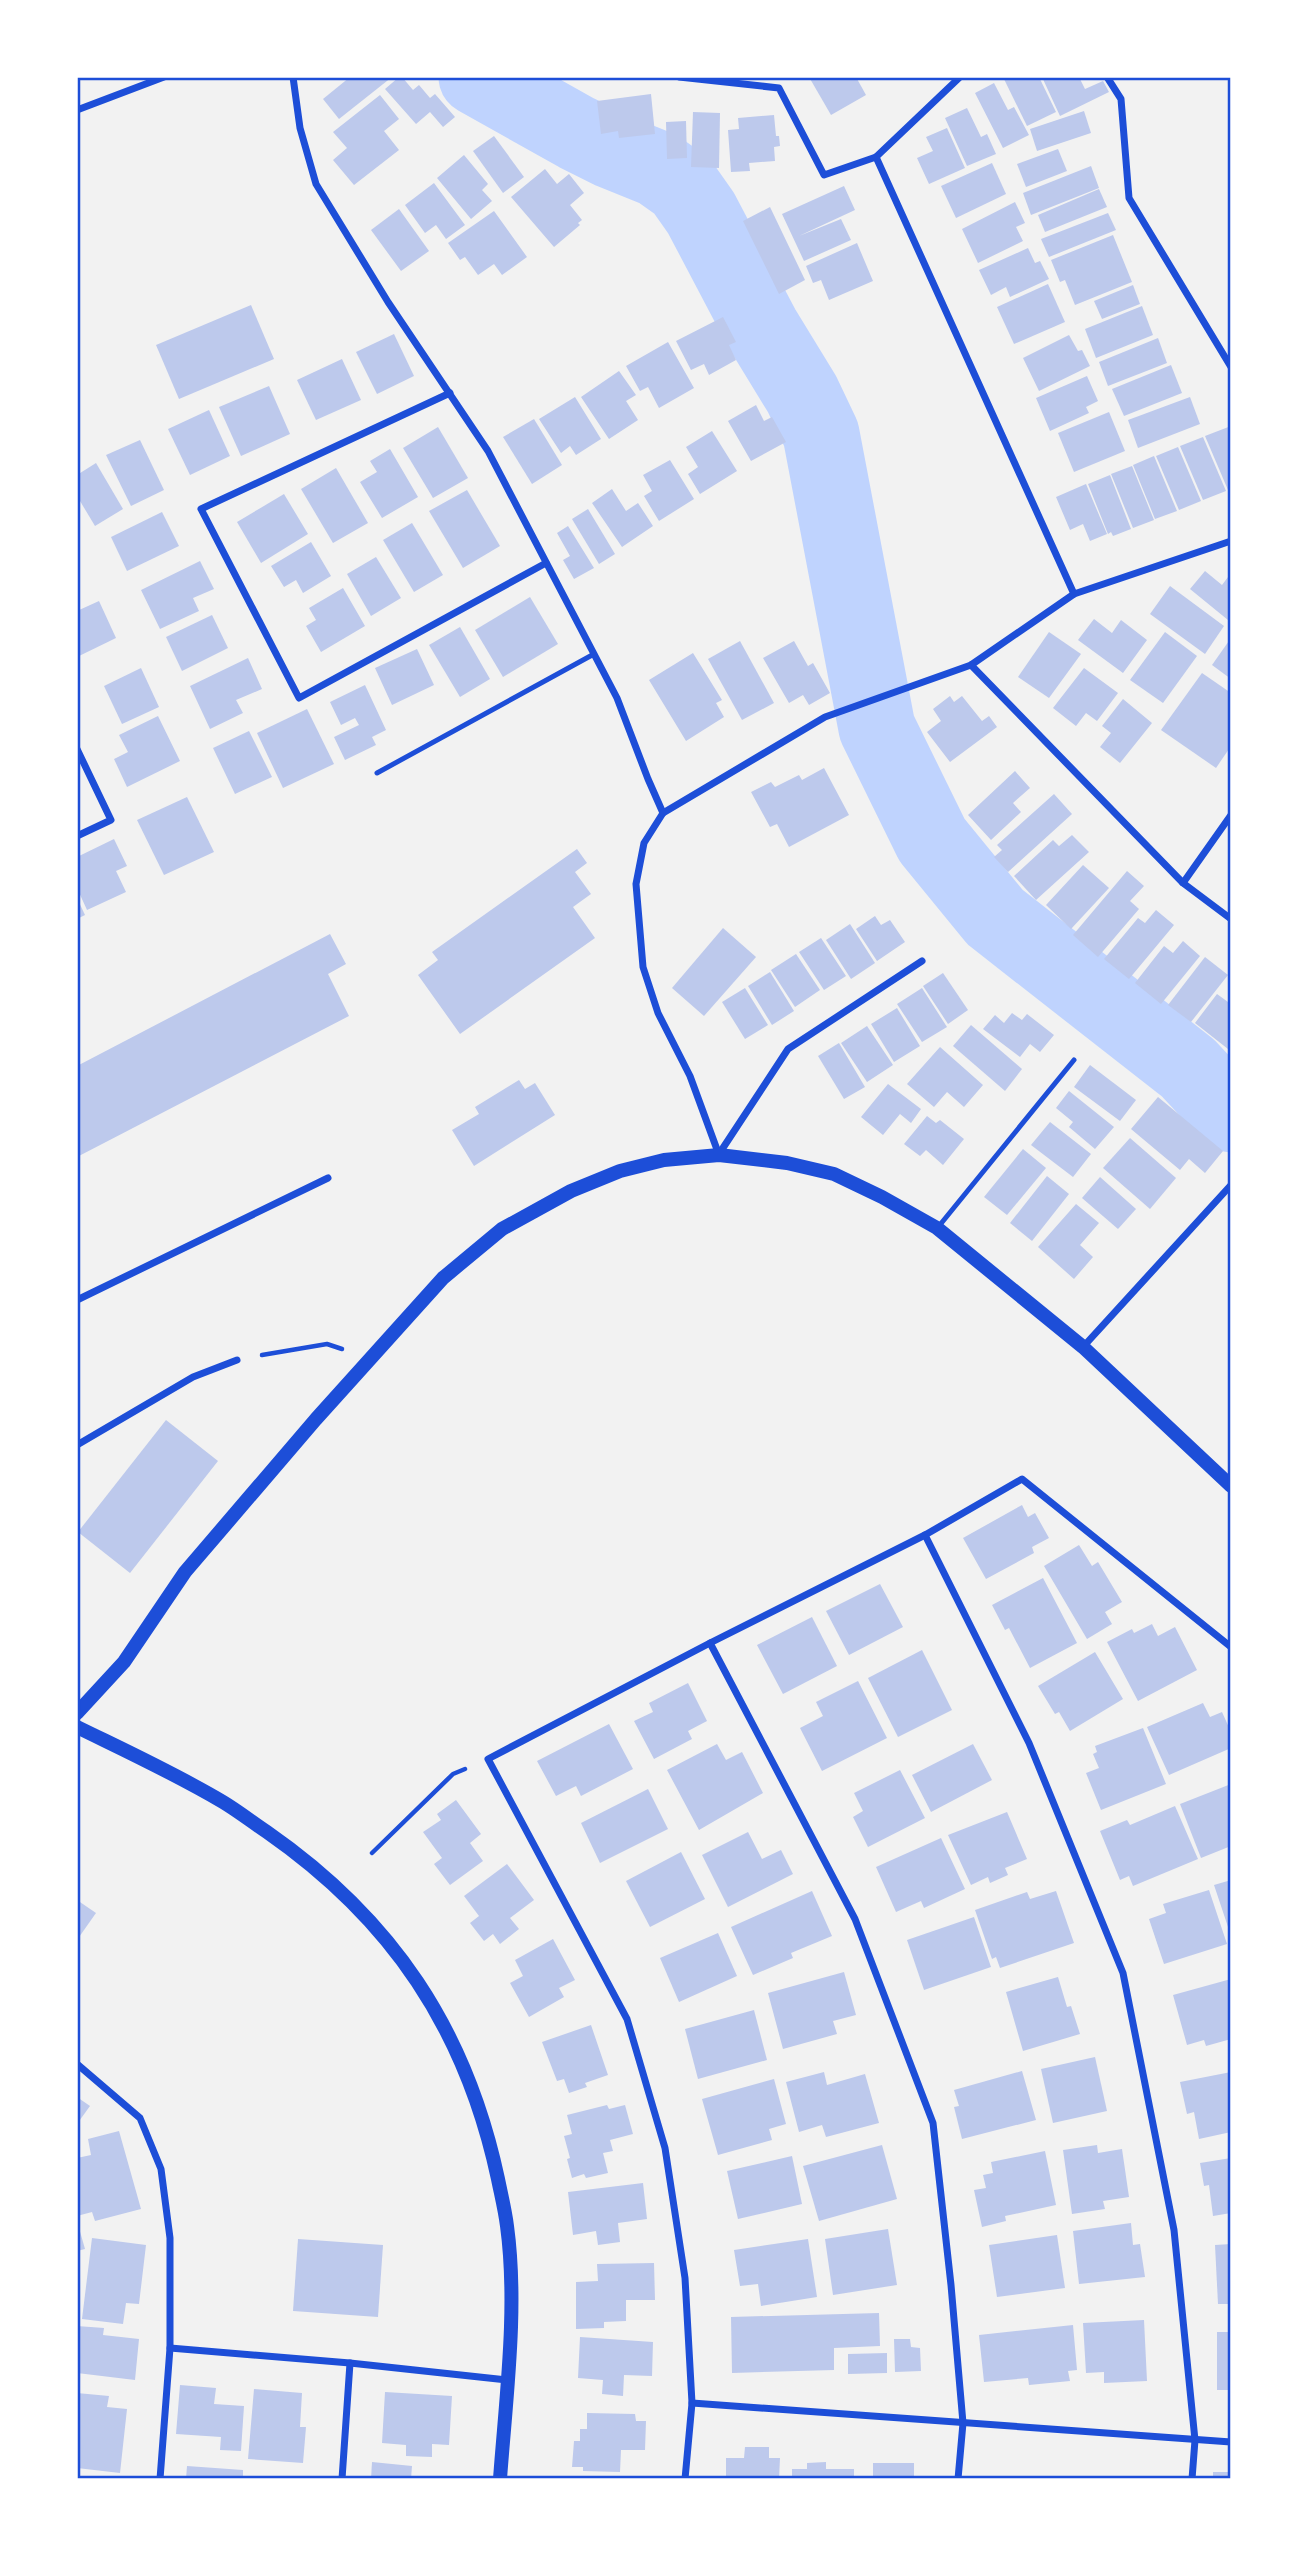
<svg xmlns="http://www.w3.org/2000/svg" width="1308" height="2556" viewBox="0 0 1308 2556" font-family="Raleway,sans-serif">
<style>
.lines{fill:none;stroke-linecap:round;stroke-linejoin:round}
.river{stroke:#bfd3fe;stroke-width:77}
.building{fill:#bdc9ec}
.path{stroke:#1d4ed8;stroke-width:4.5}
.service{stroke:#1d4ed8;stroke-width:5}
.minor{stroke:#1d4ed8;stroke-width:7}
.secondary{stroke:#1d4ed8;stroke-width:14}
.neatline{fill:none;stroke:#1d4ed8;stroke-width:2.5}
</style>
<rect width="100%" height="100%" fill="#f2f2f2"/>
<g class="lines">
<polyline class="river" points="477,77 577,133 611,150 658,169 682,186 701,213 761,327 802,394 821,434 877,728 932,840 995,917 1188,1068 1231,1114"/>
</g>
<g class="building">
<polygon points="350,77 392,77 339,119 323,99"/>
<polygon points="399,77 402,77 413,90 419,85 430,98 435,94 455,117 443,127 430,112 416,124 385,89"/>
<polygon points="809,77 856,77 866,95 831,115"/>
<polygon points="1003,77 1039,77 1056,112 1027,126"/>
<polygon points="1042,77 1079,77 1085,89 1103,81 1109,92 1060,116"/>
<polygon points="994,83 1008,110 1014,107 1029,135 1003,148 975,93"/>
<polygon points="651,94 655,134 619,138 618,131 601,134 597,101"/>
<polygon points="380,95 399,119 384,131 399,150 354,185 333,160 347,148 333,132"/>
<polygon points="967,108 981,137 987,134 996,154 967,166 945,118"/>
<polygon points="1084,111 1091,133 1037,151 1030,129"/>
<polygon points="693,112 720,113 719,168 691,167"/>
<polygon points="774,115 776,136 779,136 780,146 774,147 775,161 749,163 750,171 731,172 728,130 739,129 738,118"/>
<polygon points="686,121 687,158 667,159 666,122"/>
<polygon points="947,128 965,168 929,184 917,158 933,151 926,137"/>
<polygon points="494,136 524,177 503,193 473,151"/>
<polygon points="1058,149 1067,171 1026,187 1017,164"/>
<polygon points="464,155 488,184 482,190 492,201 471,219 437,178"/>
<polygon points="992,163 1006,194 956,218 941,186"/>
<polygon points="1091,166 1099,188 1031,215 1023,193"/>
<polygon points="545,169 557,184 569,174 584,193 570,205 582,220 578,223 580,225 554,247 511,197"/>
<polygon points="434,183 465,225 446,239 436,225 425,233 405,205"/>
<polygon points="844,186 855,210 799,236 841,219 851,240 804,261 782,214"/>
<polygon points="1099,189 1107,207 1045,232 1038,215"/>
<polygon points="1015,202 1025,223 1016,227 1023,241 978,263 962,229"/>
<polygon points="770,207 805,280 779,294 743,221"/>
<polygon points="399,209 429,251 401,271 371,230"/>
<polygon points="494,211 527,257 502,275 494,264 478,275 465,257 460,260 448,243"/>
<polygon points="1108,213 1116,230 1049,257 1041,239"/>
<polygon points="1113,235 1132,282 1075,305 1065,280 1060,282 1051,260"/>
<polygon points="857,243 873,281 829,300 821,280 813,283 806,266"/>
<polygon points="1028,248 1035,263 1040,261 1049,279 1010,297 1006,287 991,295 979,270"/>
<polygon points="1048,284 1065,322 1014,344 997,307"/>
<polygon points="1133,285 1140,304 1102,319 1094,301"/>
<polygon points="251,305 274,359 179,399 156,345"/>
<polygon points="1142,306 1153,335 1096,358 1085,329"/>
<polygon points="723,317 736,342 729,345 736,360 709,375 704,364 691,370 676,341"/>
<polygon points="394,334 414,376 377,394 356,352"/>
<polygon points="1069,335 1078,351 1082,350 1090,366 1039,391 1023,358"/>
<polygon points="1158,338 1167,363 1108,386 1099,362"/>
<polygon points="668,342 694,388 659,408 648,387 640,391 626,366"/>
<polygon points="342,359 361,400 316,420 297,380"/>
<polygon points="1171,365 1182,393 1124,416 1112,389"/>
<polygon points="619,371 636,395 626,401 638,420 609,439 581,397"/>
<polygon points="1087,376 1098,401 1086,407 1089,413 1050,431 1036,398"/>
<polygon points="269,386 290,434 241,456 219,407"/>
<polygon points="575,397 601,439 576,455 570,446 561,453 539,419"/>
<polygon points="1190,397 1200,424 1138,448 1128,420"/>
<polygon points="756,405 764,421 772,417 786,442 751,461 728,421"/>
<polygon points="209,410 230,456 190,475 168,429"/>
<polygon points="1109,412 1125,451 1074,472 1058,433"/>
<polygon points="534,419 562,465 532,484 503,437"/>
<polygon points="1231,426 1231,489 1228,490 1205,436"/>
<polygon points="438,427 468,478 433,498 403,448"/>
<polygon points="712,431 737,471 700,494 688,474 698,467 686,447"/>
<polygon points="1203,437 1226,491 1203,500 1180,446"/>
<polygon points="140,440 164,490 131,506 106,455"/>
<polygon points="1178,447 1201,501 1179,510 1156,456"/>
<polygon points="390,449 418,497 382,518 360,482 377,472 370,461"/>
<polygon points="1154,456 1177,511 1155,519 1133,465"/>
<polygon points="670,460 694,499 659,521 644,496 652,491 643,475"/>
<polygon points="96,463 123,509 95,526 77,496 77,475"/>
<polygon points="1132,466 1154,520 1133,528 1111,474"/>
<polygon points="336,468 368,523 333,543 301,489"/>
<polygon points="1110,475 1131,529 1113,536 1111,532 1108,534 1088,484"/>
<polygon points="1086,484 1107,534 1090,541 1083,524 1070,530 1056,497"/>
<polygon points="612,489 626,511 638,503 653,526 622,547 592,503"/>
<polygon points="467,490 500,546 463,568 429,511"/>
<polygon points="284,494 308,534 261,563 237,522"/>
<polygon points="588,509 615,554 599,564 572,519"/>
<polygon points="162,512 179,546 127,571 111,537"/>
<polygon points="412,523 443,575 414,592 383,540"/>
<polygon points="568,526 594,568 574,579 563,560 570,556 557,533"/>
<polygon points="311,542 331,576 303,593 296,580 284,587 271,566"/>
<polygon points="376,557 401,598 371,616 347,574"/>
<polygon points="200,561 214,589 193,598 199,611 160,629 141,590"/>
<polygon points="1205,571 1222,585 1231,573 1231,616 1228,620 1190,589"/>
<polygon points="1170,586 1224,626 1205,654 1150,614"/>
<polygon points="343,588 365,626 321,652 306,626 316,620 309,608"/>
<polygon points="530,597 558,644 503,677 475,630"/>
<polygon points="99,601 116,638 77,657 77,611"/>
<polygon points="212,615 228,648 182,671 166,637"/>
<polygon points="1094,619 1112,633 1121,620 1147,640 1123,673 1078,640"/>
<polygon points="460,627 490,679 460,697 429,645"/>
<polygon points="1049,632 1081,654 1049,698 1018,677"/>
<polygon points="1165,632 1197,656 1163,703 1130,680"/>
<polygon points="1231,638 1231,679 1212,665"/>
<polygon points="740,641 774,703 742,720 708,659"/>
<polygon points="794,641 808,666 813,663 830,693 809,705 803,695 789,703 763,658"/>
<polygon points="417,649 434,685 392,705 375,668"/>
<polygon points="693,653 722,700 716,703 724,717 686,741 649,680"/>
<polygon points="248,658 262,689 236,700 243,713 210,729 190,686"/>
<polygon points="141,668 159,707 122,724 104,686"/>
<polygon points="1084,668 1118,693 1097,721 1086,713 1076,726 1053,708"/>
<polygon points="1202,673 1231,693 1231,746 1216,768 1161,730"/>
<polygon points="365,685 386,730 372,737 376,745 345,760 334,737 359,725 355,718 341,725 330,702"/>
<polygon points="950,696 954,702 962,696 982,721 989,716 997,727 950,762 927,732 941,721 933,709"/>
<polygon points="1123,699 1152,723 1120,763 1100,747 1111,733 1102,726"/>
<polygon points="307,709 334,764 283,788 257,733"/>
<polygon points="158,716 180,761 127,787 114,759 128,752 119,735"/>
<polygon points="249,731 272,777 235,794 213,748"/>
<polygon points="824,768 849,815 789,847 777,824 770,827 751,792 771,782 775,787 799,775 802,780"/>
<polygon points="1015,771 1030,788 1013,803 1021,812 991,840 968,815"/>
<polygon points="1054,794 1072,814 1008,872 994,857 1002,850 997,845"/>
<polygon points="187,797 214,852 164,875 137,820"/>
<polygon points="1072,835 1089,852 1036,900 1014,876 1053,840 1059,846"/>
<polygon points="114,839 127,866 116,871 126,892 87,910 77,888 77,857"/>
<polygon points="577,849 587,863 575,872 591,894 573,907 595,938 460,1034 418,975 438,960 432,952"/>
<polygon points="1083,865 1109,888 1071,929 1046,905"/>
<polygon points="1127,871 1144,886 1130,901 1139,909 1098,957 1073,935"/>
<polygon points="77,898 85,915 77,919"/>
<polygon points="1156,910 1174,925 1129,979 1104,959 1138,918 1145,923"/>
<polygon points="875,916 881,925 890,920 905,942 877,961 856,929"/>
<polygon points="850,924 875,963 851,979 826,940"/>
<polygon points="723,928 756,957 704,1016 672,988"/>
<polygon points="330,934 346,964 328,974 349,1016 77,1157 77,1066"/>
<polygon points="821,938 846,976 824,990 799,952"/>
<polygon points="1183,941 1200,956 1161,1004 1135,983 1164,946 1173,953"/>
<polygon points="796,954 820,990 795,1007 771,970"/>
<polygon points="1205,957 1228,975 1191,1022 1168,1005"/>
<polygon points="770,972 794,1011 772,1025 748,986"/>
<polygon points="943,973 968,1010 948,1024 923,986"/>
<polygon points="745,988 768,1025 745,1039 722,1002"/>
<polygon points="922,988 947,1027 922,1042 897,1004"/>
<polygon points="1217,994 1228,1002 1231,998 1231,1044 1228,1049 1195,1023"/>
<polygon points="897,1008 920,1046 894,1062 871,1024"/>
<polygon points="1012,1013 1022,1020 1027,1014 1054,1035 1040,1052 1030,1044 1020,1057 983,1029 995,1015 1004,1023"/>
<polygon points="971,1025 1022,1069 1005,1091 953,1046"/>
<polygon points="867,1026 893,1065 867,1082 841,1043"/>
<polygon points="839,1043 865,1087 844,1099 818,1056"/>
<polygon points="940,1047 983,1085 964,1107 947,1092 934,1107 907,1084"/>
<polygon points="1090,1065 1136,1100 1120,1121 1074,1087"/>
<polygon points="519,1080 525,1089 535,1083 555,1115 474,1166 452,1130 479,1114 475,1107"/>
<polygon points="888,1084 921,1109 911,1123 900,1114 883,1135 861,1117"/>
<polygon points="1069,1091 1114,1127 1095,1149 1069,1127 1073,1122 1056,1108"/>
<polygon points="1158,1097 1223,1151 1205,1173 1189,1159 1180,1170 1131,1129"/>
<polygon points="927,1116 936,1123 940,1120 964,1139 943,1165 926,1150 920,1156 904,1144"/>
<polygon points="1050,1122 1091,1154 1073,1177 1031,1145"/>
<polygon points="1130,1138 1176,1178 1150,1209 1103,1168"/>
<polygon points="1023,1149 1046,1168 1007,1215 984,1197"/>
<polygon points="1047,1176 1069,1194 1032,1241 1010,1223"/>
<polygon points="1100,1177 1136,1209 1118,1229 1082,1198"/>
<polygon points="1076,1204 1099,1223 1080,1245 1093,1257 1074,1279 1038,1247"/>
<polygon points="166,1420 218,1461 130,1573 78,1532"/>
<polygon points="1022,1505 1028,1517 1035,1513 1049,1538 1032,1547 1034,1553 986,1579 963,1538"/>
<polygon points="1079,1545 1092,1566 1098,1562 1122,1602 1105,1612 1112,1624 1087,1639 1044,1566"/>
<polygon points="1043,1578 1077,1643 1030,1668 1009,1628 1005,1630 992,1605"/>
<polygon points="880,1584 903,1627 849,1655 826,1611"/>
<polygon points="812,1617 837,1666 783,1694 757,1645"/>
<polygon points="1152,1624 1158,1636 1175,1627 1197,1670 1138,1701 1107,1642 1132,1629 1134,1633"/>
<polygon points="922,1650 952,1710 898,1737 868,1678"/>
<polygon points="1095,1652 1123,1699 1070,1731 1059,1712 1055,1714 1038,1686"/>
<polygon points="858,1681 887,1738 822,1771 800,1728 823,1716 816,1702"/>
<polygon points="688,1683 707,1721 688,1731 692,1739 654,1759 634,1721 653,1712 649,1703"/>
<polygon points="1203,1703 1210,1717 1222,1712 1231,1732 1231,1748 1169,1775 1147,1727"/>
<polygon points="609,1724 633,1769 581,1796 576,1786 556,1796 537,1761"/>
<polygon points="1143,1728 1166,1784 1101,1810 1086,1773 1099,1768 1093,1754 1097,1752 1095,1746"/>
<polygon points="717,1744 726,1760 742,1752 763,1793 699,1830 667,1770"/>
<polygon points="973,1744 992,1780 931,1812 912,1775"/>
<polygon points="900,1770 925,1818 868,1847 853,1817 863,1811 854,1793"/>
<polygon points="1231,1784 1231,1846 1201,1858 1180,1804"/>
<polygon points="648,1789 668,1829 600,1863 581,1823"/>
<polygon points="456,1800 481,1834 470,1843 483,1861 450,1885 434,1864 442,1858 423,1832 441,1820 437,1814"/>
<polygon points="1175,1806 1198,1859 1133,1886 1129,1876 1120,1880 1100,1831 1127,1820 1130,1825"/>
<polygon points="1007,1812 1027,1859 1005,1868 1008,1875 990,1883 988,1877 971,1885 948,1835"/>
<polygon points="748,1832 762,1859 781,1850 793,1874 728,1907 702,1855"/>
<polygon points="941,1838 965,1889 924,1908 921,1901 896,1912 876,1867"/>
<polygon points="681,1852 705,1899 650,1927 626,1881"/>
<polygon points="507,1864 534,1900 510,1918 519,1929 500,1944 493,1934 484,1941 470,1923 479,1916 464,1896"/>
<polygon points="1231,1880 1231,1936 1214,1885"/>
<polygon points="1209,1890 1227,1944 1164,1964 1149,1919 1166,1913 1163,1904"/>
<polygon points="812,1891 832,1936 791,1953 793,1958 753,1975 731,1927"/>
<polygon points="1056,1891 1074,1943 1000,1968 996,1957 992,1959 975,1910 1027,1892 1030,1899"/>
<polygon points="77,1900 96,1913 77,1940"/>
<polygon points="974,1917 991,1967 924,1990 907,1940"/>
<polygon points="718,1933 737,1976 679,2002 660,1958"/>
<polygon points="553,1939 575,1980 559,1988 564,1997 529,2017 510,1983 523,1976 515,1960"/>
<polygon points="844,1972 856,2015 833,2021 837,2034 783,2049 768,1993"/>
<polygon points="1058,1977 1067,2007 1071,2006 1080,2034 1023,2051 1006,1992"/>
<polygon points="1231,1979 1231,2039 1206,2046 1204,2040 1187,2045 1173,1995"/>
<polygon points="754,2010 767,2060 698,2079 685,2029"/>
<polygon points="591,2025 608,2075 585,2083 587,2087 569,2093 564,2079 557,2081 542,2042"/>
<polygon points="1095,2057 1107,2111 1053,2123 1041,2069"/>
<polygon points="1022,2071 1036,2120 962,2139 954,2107 959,2106 954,2090"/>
<polygon points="824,2072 827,2085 865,2074 879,2123 826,2137 822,2125 799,2132 786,2082"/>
<polygon points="1231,2072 1231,2132 1199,2139 1194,2112 1187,2114 1180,2082"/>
<polygon points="774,2079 786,2124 769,2129 772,2140 718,2155 702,2099"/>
<polygon points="77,2097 90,2106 77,2124"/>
<polygon points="607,2105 609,2109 625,2105 633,2134 610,2140 613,2151 603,2153 608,2173 586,2178 584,2174 572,2178 567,2159 570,2158 564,2136 572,2134 567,2115"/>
<polygon points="119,2131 141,2209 95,2221 92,2212 77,2216 77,2173 79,2173 77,2158 91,2155 88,2139"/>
<polygon points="882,2145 897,2199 819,2221 803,2166"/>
<polygon points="1097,2145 1098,2153 1122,2149 1129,2197 1103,2201 1105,2209 1072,2214 1063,2150"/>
<polygon points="1045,2151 1056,2205 1005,2216 1006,2221 982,2227 974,2190 986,2188 983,2175 993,2173 991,2162"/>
<polygon points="792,2156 802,2204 738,2219 727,2171"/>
<polygon points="1231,2158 1231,2213 1213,2216 1209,2185 1204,2186 1200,2163"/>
<polygon points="643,2183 647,2219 618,2223 620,2242 598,2245 596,2231 573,2235 568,2192"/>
<polygon points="77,2221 85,2249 77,2251"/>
<polygon points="1131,2223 1133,2245 1140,2244 1145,2277 1079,2284 1073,2231"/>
<polygon points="888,2229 897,2285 833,2295 825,2239"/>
<polygon points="1057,2235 1065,2288 997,2297 989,2245"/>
<polygon points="92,2238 146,2245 139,2304 126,2303 123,2324 82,2319"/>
<polygon points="298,2239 383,2245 378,2317 293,2311"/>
<polygon points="808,2239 817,2297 761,2306 758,2284 740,2286 734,2250"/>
<polygon points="1231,2244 1231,2304 1218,2304 1215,2245"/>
<polygon points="654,2263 655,2300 626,2300 626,2321 604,2322 604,2328 576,2329 576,2282 598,2281 597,2264"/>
<polygon points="879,2313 880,2346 834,2348 834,2370 732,2373 731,2317"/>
<polygon points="1144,2320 1147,2381 1104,2383 1104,2372 1086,2373 1083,2323"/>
<polygon points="1073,2325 1077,2370 1068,2371 1070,2381 1029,2385 1028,2378 984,2382 979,2335"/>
<polygon points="77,2326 104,2328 103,2335 139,2339 135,2380 77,2373"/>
<rect x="1217" y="2332" width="14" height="58"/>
<polygon points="580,2337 653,2342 652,2376 624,2375 623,2396 602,2394 603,2380 578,2378"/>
<polygon points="894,2339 910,2339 911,2347 920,2348 921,2371 895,2372"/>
<polygon points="887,2353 887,2373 848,2374 848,2354"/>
<polygon points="180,2385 216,2388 214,2404 244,2406 241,2451 220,2450 221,2437 176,2434"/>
<polygon points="254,2389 302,2393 300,2427 306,2427 303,2463 248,2459"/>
<polygon points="385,2392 452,2396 449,2445 432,2444 432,2457 406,2456 406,2445 382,2443"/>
<polygon points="77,2393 109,2396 107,2407 127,2409 120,2473 77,2468"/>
<polygon points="587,2413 635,2414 636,2421 646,2421 645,2450 621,2450 620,2472 583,2471 583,2467 572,2467 574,2441 580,2441 580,2429 587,2429"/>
<polygon points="745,2447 769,2447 769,2458 780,2458 779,2479 726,2479 726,2458 744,2458"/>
<polygon points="372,2462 412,2466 411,2479 371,2479"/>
<polygon points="826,2462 826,2469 854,2469 854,2479 792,2479 792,2469 807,2469 807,2463"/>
<rect x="873" y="2463" width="41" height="16"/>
<polygon points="187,2466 243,2470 243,2479 186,2479"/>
<rect x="1213" y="2472" width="18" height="7"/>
</g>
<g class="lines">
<g class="path">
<polyline points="262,1355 327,1344 342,1349"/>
<polyline points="372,1853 453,1774 465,1769"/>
</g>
<g class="service">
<polyline points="377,773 594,654"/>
<polyline points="939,1226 1074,1060"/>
</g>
<g class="minor">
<polyline points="293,77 300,128 316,184 388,302 488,451 617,698 648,779 663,813 644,843 636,884 643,967 658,1013 690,1076 719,1155"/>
<polyline points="679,77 779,88 824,175 876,157 960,77"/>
<polyline points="1107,77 1121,99 1129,198 1231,367"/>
<polyline points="77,110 164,77"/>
<polyline points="876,157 1074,594"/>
<polyline points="450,393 201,509 299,698 546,563"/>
<polyline points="971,665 1183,883 1231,919"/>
<polyline points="77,749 111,820 77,836"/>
<polyline points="663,813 825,717 971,665 1074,594 1231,541"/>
<polyline points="1183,883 1231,815"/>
<polyline points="719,1154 788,1049 922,961"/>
<polyline points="77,1300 328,1178"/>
<polyline points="1083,1347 1231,1185"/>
<polyline points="77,1445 193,1377 237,1360"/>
<polyline points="925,1535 1029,1743 1123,1973 1174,2230 1195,2440 1192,2479"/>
<polyline points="710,1643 855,1919 933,2123 951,2285 963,2423 958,2479"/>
<polyline points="77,2064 140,2118 161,2169 170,2238 170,2348 160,2479"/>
<polyline points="170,2348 350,2363 507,2380"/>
<polyline points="692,2403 1231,2442"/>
<polyline points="342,2479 350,2363"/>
<polyline points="685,2479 692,2403 685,2278 665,2148 627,2019 488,1759 710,1643 925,1535 1022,1479 1231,1647"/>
</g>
<g class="secondary">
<polyline points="77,1713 124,1662 185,1572 316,1419 443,1278 502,1229 571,1191 620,1171 664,1160 719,1155 787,1163 834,1174 882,1197 937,1228 1083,1347 1231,1486"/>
<path d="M77,1727C126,1751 176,1774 223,1802C238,1811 252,1822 267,1832C392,1919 466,2029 498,2179C501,2194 505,2210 507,2226C518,2307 506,2397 500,2479"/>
</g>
</g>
<rect width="1308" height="2556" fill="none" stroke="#ffffff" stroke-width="158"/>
<rect x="79" y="79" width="1150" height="2398" class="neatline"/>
</svg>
